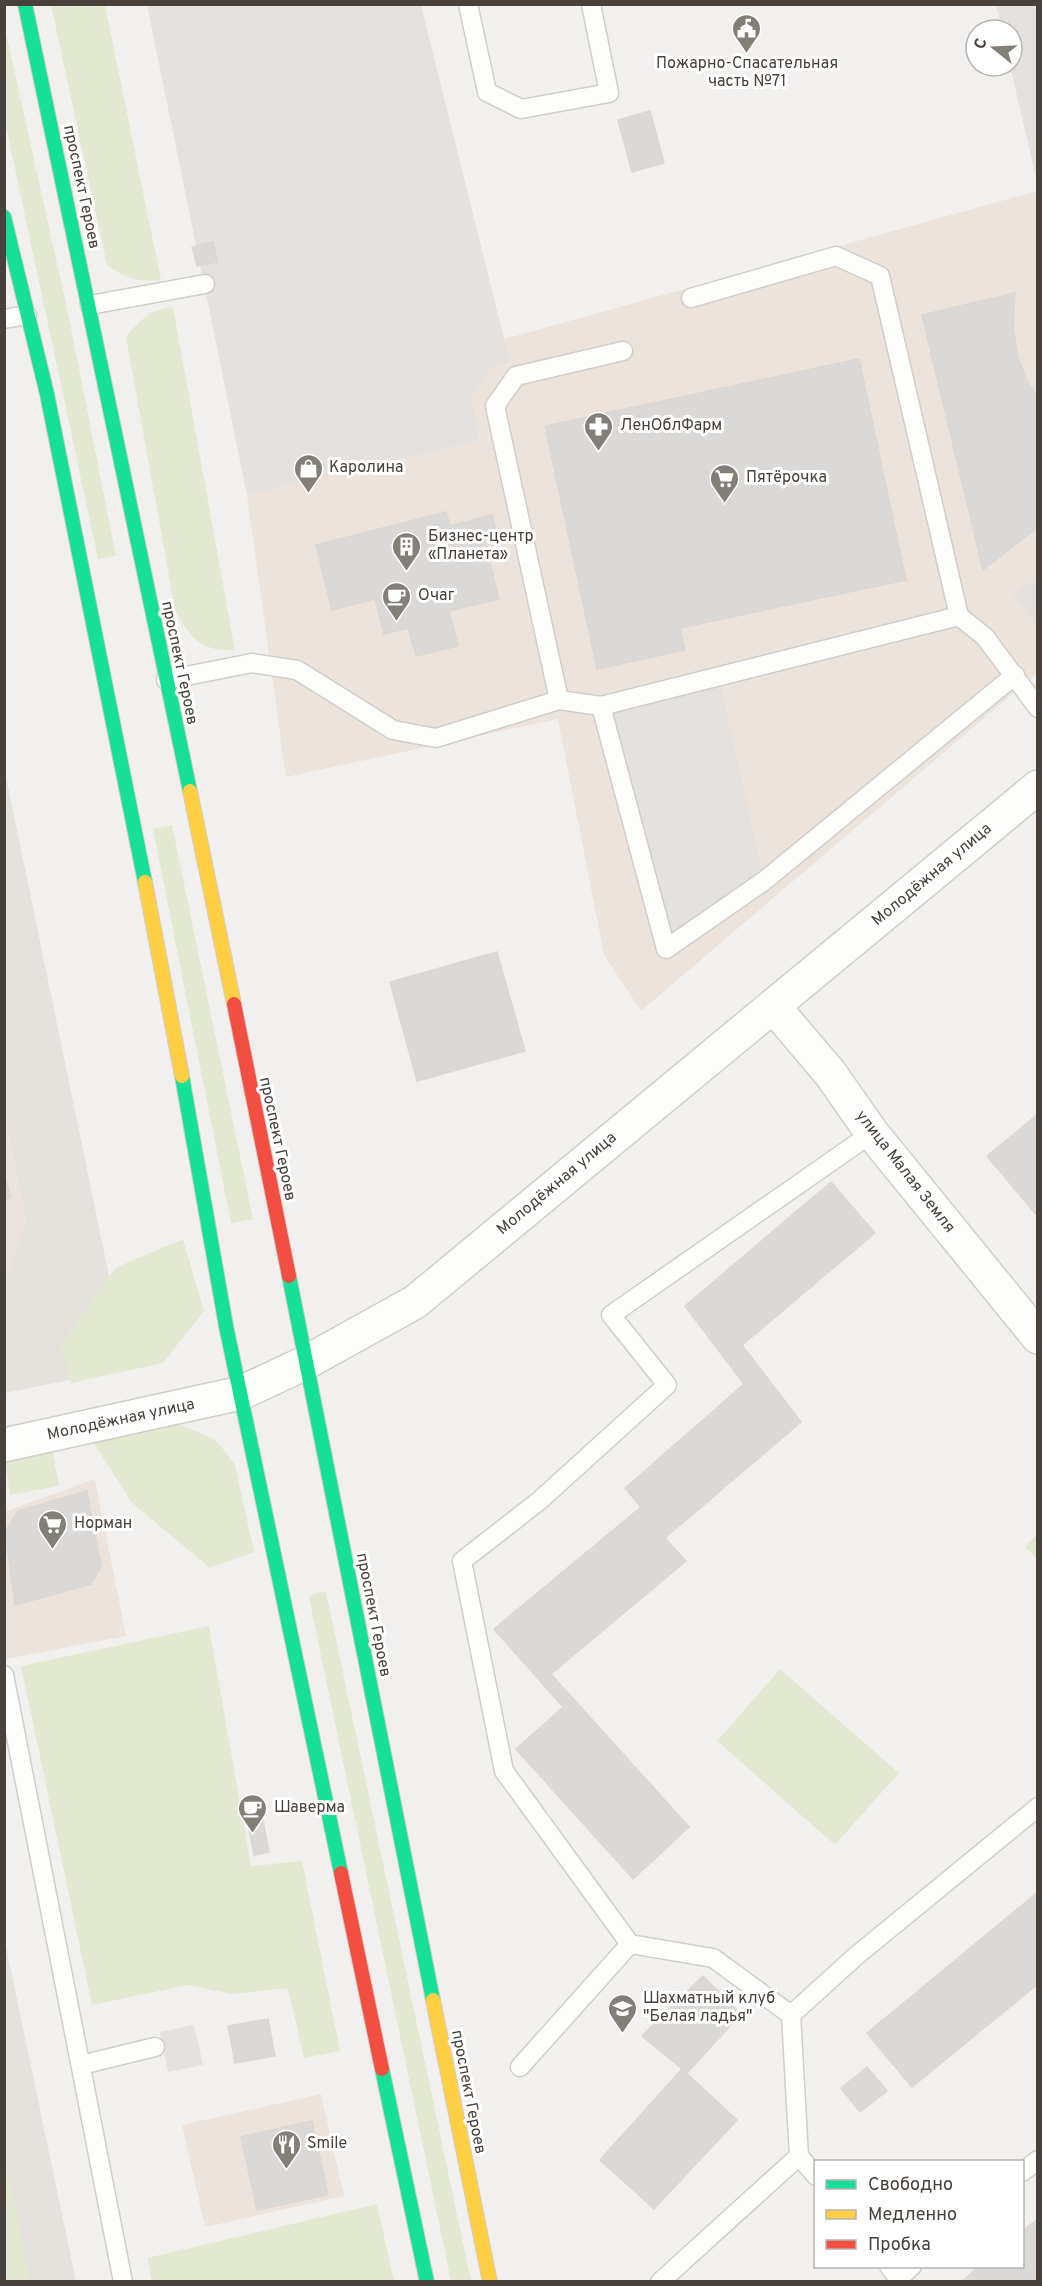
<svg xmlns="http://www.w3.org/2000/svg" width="1042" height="2286" viewBox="0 0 1042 2286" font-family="Overpass,sans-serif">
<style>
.residential{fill:#e5e1dd}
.commercial{fill:#ece3dc}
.green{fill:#e3e9d1}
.parking{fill:#e4e1df}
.building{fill:#dbd9d7;stroke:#dad7d4;stroke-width:1.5}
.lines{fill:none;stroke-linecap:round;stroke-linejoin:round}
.lane-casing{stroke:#d0cecb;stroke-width:21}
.street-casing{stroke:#d0cecb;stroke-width:36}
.fast-casing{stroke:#d0ccc6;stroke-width:16}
.slow-casing{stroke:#d0ccc6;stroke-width:16}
.jam-casing{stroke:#d0ccc6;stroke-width:16}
.lane{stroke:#fdfdfc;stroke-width:18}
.street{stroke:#fdfdfc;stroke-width:33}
.fast{stroke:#16e098;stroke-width:14}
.slow{stroke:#ffcf43;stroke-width:14}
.jam{stroke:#f24e42;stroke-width:14}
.labels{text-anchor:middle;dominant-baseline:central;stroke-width:6;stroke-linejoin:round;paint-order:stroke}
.poi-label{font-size:16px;fill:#48403a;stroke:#fff;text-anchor:start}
.street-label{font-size:16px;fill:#48403a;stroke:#fff}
</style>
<rect width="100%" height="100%" fill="#f2f0ee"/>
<g class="residential">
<polygon points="4,767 128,1368 5,1393 4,1393"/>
<polygon points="5,1942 76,2281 5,2281"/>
</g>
<g class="commercial">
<polygon points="1037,191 1037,673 641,1011 604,955 558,719 286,777 247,495 479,441 472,397 492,368 510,363 504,339"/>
<polygon points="4,1109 27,1221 10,1271 5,1272"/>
<polygon points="95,1479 126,1636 6,1659 4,1512"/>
<polygon points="321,2094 344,2196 205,2227 182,2125"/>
</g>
<g class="green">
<path d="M51,5H105L161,280C137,282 126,279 107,265Z"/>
<polygon points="4,24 67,308 116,556 98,559 5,122"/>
<path d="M173,307L235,650C201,652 190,638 175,610L126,337C140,320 150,309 173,307Z"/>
<polygon points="172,825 253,1219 231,1223 153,829"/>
<polygon points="183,1239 204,1311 163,1363 71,1383 61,1344 109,1276 117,1267"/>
<polygon points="174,1422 216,1440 235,1465 254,1552 210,1568 132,1503 88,1434"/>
<polygon points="51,1445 59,1486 10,1495 4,1458"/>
<polygon points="1037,1534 1037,1559 1025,1547"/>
<polygon points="326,1592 471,2281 451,2281 309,1598 314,1593"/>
<polygon points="209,1626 251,1866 302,1861 340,2051 304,2058 288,1988 232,1994 188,1985 92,2005 21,1666"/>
<polygon points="780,1669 899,1773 835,1845 717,1741"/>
<polygon points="4,2157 5,2157 30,2281 5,2281"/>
<polygon points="377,2204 394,2281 152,2281 147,2258"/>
</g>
<g class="parking">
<polygon points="147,5 421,5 510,363 492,368 472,397 479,441 247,495"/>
<polygon points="996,5 1037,5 1037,182 1010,66 1012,30 1002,30"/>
<polygon points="1037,577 1037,626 1013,596"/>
<polygon points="718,675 764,881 666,949 601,706"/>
<polygon points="194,2025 203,2065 168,2072 160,2032"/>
</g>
<g class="building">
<polygon points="650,111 664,163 632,172 618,120"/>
<polygon points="213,242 217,262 197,266 192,247"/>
<polygon points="1015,293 1013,327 1018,358 1027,381 1038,398 1038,527 983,570 922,315"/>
<polygon points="859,359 906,580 680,628 685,650 597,669 545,426"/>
<polygon points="446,512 450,526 492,515 498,537 484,540 499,599 449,611 458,646 416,656 408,628 384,634 375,599 332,610 316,545"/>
<polygon points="497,952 525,1051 417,1081 390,982"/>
<polygon points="1037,1115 1038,1115 1038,1217 987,1156"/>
<polygon points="4,1174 11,1198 4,1200"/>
<polygon points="831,1182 875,1233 742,1345 801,1422 665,1538 686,1561 551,1674 689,1827 633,1879 516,1749 563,1707 494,1629 641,1507 625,1488 744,1384 685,1306"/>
<polygon points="87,1491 101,1567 91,1584 15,1605 5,1532 18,1511"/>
<polygon points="259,1799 269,1852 254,1855 244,1802"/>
<polygon points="1038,1892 1038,1984 912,2087 867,2033"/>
<polygon points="703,1976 741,2014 687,2073 642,2036"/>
<polygon points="268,2019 275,2056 235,2063 228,2026"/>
<polygon points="867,2067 887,2091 860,2112 841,2088"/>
<polygon points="682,2069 737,2120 654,2209 600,2160"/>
<polygon points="312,2121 328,2195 257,2210 241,2137"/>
<polygon points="1038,2219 1038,2282 961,2282 979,2266 1022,2266 1022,2231"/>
</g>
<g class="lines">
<defs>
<g id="lane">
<polyline points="468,4 487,92 521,109 609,93 591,4"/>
<polyline points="691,298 836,256 880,276 959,616"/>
<polyline points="90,305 205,284"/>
<polyline points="4,319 27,315"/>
<polyline points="166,680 252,663 297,670 393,730 436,738 559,700 601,706 959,616 985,637 1038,708"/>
<polyline points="559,700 495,406 516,376 623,351"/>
<polyline points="601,706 666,949 764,881 1015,675"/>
<polyline points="4,1675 123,2282"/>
<polyline points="791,2015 713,1958 630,1944 504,1771 462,1561 539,1501 667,1385 611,1315 872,1133"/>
<polyline points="791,2015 856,1956 1038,1807"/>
<polyline points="791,2015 799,2156 816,2176"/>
<polyline points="81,2065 155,2047"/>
<polyline points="520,2067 630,1944"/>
<polyline points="1022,2172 1038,2160"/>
<polyline points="889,2266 901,2282"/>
<polyline points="898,2279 912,2266"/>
<polyline points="660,2282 799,2156"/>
</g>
<g id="street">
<polyline points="773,1006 830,1073 872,1133 1038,1337"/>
<polyline points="4,1445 241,1393 305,1363 415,1302 1038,787"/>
</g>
<g id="fast">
<polyline points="25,4 190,791"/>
<polyline points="4,217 47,394 145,882"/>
<polyline points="182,1076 226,1326 341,1873"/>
<polyline points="289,1276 433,2000"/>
<polyline points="382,2069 427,2282"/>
</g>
<g id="slow">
<polyline points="190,791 234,1004"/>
<polyline points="145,882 182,1076"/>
<polyline points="433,2000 490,2282"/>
</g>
<g id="jam">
<polyline points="234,1004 289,1276"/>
<polyline points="341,1873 382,2069"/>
</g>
</defs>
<use href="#lane" class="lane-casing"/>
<use href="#street" class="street-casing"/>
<use href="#fast" class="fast-casing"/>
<use href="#slow" class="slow-casing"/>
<use href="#jam" class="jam-casing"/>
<use href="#lane" class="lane"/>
<use href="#street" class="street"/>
<use href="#fast" class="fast"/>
<use href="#slow" class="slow"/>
<use href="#jam" class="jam"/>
</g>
<defs>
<symbol id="civic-pin" viewBox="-11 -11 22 30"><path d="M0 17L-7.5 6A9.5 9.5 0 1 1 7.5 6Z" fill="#847e79" stroke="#fff"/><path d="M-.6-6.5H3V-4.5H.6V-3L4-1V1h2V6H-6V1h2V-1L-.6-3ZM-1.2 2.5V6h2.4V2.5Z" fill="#fff"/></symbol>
<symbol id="pharmacy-pin" viewBox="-11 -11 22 30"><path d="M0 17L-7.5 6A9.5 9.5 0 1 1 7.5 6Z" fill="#847e79" stroke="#fff"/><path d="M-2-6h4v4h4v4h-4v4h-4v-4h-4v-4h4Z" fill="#fff"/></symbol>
<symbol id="shop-pin" viewBox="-11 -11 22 30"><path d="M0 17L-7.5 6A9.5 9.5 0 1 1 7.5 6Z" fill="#847e79" stroke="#fff"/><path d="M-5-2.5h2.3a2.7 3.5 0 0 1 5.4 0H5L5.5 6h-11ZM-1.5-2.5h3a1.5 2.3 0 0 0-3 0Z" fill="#fff"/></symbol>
<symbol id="supermarket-pin" viewBox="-11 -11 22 30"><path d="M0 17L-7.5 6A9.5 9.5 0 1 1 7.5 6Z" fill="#847e79" stroke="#fff"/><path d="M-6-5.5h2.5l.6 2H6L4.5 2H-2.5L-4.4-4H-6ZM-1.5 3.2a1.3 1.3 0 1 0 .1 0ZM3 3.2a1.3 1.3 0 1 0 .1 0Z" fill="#fff"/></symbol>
<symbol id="building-pin" viewBox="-11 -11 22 30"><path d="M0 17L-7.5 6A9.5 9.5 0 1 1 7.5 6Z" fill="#847e79" stroke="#fff"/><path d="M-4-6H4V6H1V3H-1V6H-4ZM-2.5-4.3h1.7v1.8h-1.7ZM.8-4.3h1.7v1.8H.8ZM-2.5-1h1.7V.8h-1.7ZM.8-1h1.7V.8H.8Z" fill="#fff"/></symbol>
<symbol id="cafe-pin" viewBox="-11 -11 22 30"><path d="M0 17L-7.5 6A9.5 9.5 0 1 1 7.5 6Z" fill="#847e79" stroke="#fff"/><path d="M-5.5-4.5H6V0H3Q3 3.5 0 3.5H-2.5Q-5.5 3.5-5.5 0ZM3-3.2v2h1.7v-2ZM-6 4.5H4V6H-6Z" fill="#fff"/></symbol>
<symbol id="school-pin" viewBox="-11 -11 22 30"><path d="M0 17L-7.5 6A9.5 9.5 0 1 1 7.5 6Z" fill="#847e79" stroke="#fff"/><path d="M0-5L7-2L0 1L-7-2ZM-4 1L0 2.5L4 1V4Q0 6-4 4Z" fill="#fff"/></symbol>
<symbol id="restaurant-pin" viewBox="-11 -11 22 30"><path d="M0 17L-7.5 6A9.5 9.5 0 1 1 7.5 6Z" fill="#847e79" stroke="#fff"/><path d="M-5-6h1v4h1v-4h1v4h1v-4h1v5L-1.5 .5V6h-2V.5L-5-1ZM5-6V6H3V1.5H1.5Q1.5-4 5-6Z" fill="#fff"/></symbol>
</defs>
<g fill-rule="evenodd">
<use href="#civic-pin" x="730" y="12" width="33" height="45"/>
<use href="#pharmacy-pin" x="582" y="410" width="33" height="45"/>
<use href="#shop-pin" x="292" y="452" width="33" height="45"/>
<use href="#supermarket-pin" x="708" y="462" width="33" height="45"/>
<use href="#building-pin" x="390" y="530" width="33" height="45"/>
<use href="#cafe-pin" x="380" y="580" width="33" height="45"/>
<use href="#supermarket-pin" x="36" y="1508" width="33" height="45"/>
<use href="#cafe-pin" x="236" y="1792" width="33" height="45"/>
<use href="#school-pin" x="606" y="1992" width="33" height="45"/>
<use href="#restaurant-pin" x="270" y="2128" width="33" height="45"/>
</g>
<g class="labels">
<g class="poi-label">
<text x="747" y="64" text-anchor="middle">Пожарно-Спасательная<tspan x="747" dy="18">часть №71</tspan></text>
<text x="620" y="426">ЛенОблФарм</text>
<text x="329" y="468">Каролина</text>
<text x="746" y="478">Пятёрочка</text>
<text x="428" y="537">Бизнес-центр<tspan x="428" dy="18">«Планета»</tspan></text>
<text x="418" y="596">Очаг</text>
<text x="74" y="1524">Норман</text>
<text x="274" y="1808">Шаверма</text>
<text x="643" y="1999">Шахматный клуб<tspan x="643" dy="18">"Белая ладья"</tspan></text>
<text x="307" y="2144">Smile</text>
</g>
<g class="street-label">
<text transform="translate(81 187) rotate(78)">проспект Героев</text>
<text transform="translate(179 663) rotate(78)">проспект Героев</text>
<text transform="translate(932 875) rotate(-40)">Молодёжная улица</text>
<text transform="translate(277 1139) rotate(78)">проспект Героев</text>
<text transform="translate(905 1172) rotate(52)">улица Малая Земля</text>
<text transform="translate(557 1184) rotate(-40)">Молодёжная улица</text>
<text transform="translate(121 1420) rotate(-12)">Молодёжная улица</text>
<text transform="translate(373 1615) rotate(79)">проспект Героев</text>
<text transform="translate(468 2092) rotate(79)">проспект Героев</text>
</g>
</g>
<rect width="1042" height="2286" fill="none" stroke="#48403a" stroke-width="12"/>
<rect x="814" y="2160" width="210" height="108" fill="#ffffff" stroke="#b6b3b0" stroke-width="1.5"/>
<rect x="826" y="2180" width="30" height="9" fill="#16e098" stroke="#b6b3b0" stroke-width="1.5"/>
<text x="868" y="2190" font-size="18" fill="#48403a">Свободно</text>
<rect x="826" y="2210" width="30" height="9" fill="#ffcf43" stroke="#b6b3b0" stroke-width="1.5"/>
<text x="868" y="2220" font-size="18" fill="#48403a">Медленно</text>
<rect x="826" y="2240" width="30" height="9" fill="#f24e42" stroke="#b6b3b0" stroke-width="1.5"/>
<text x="868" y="2250" font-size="18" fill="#48403a">Пробка</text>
<g transform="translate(994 48) rotate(288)"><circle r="28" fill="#ffffff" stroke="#b6b3b0" stroke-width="1.5"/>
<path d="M0-4.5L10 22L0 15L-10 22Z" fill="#847e79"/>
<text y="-9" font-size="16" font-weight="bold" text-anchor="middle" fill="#48403a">С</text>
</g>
</svg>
